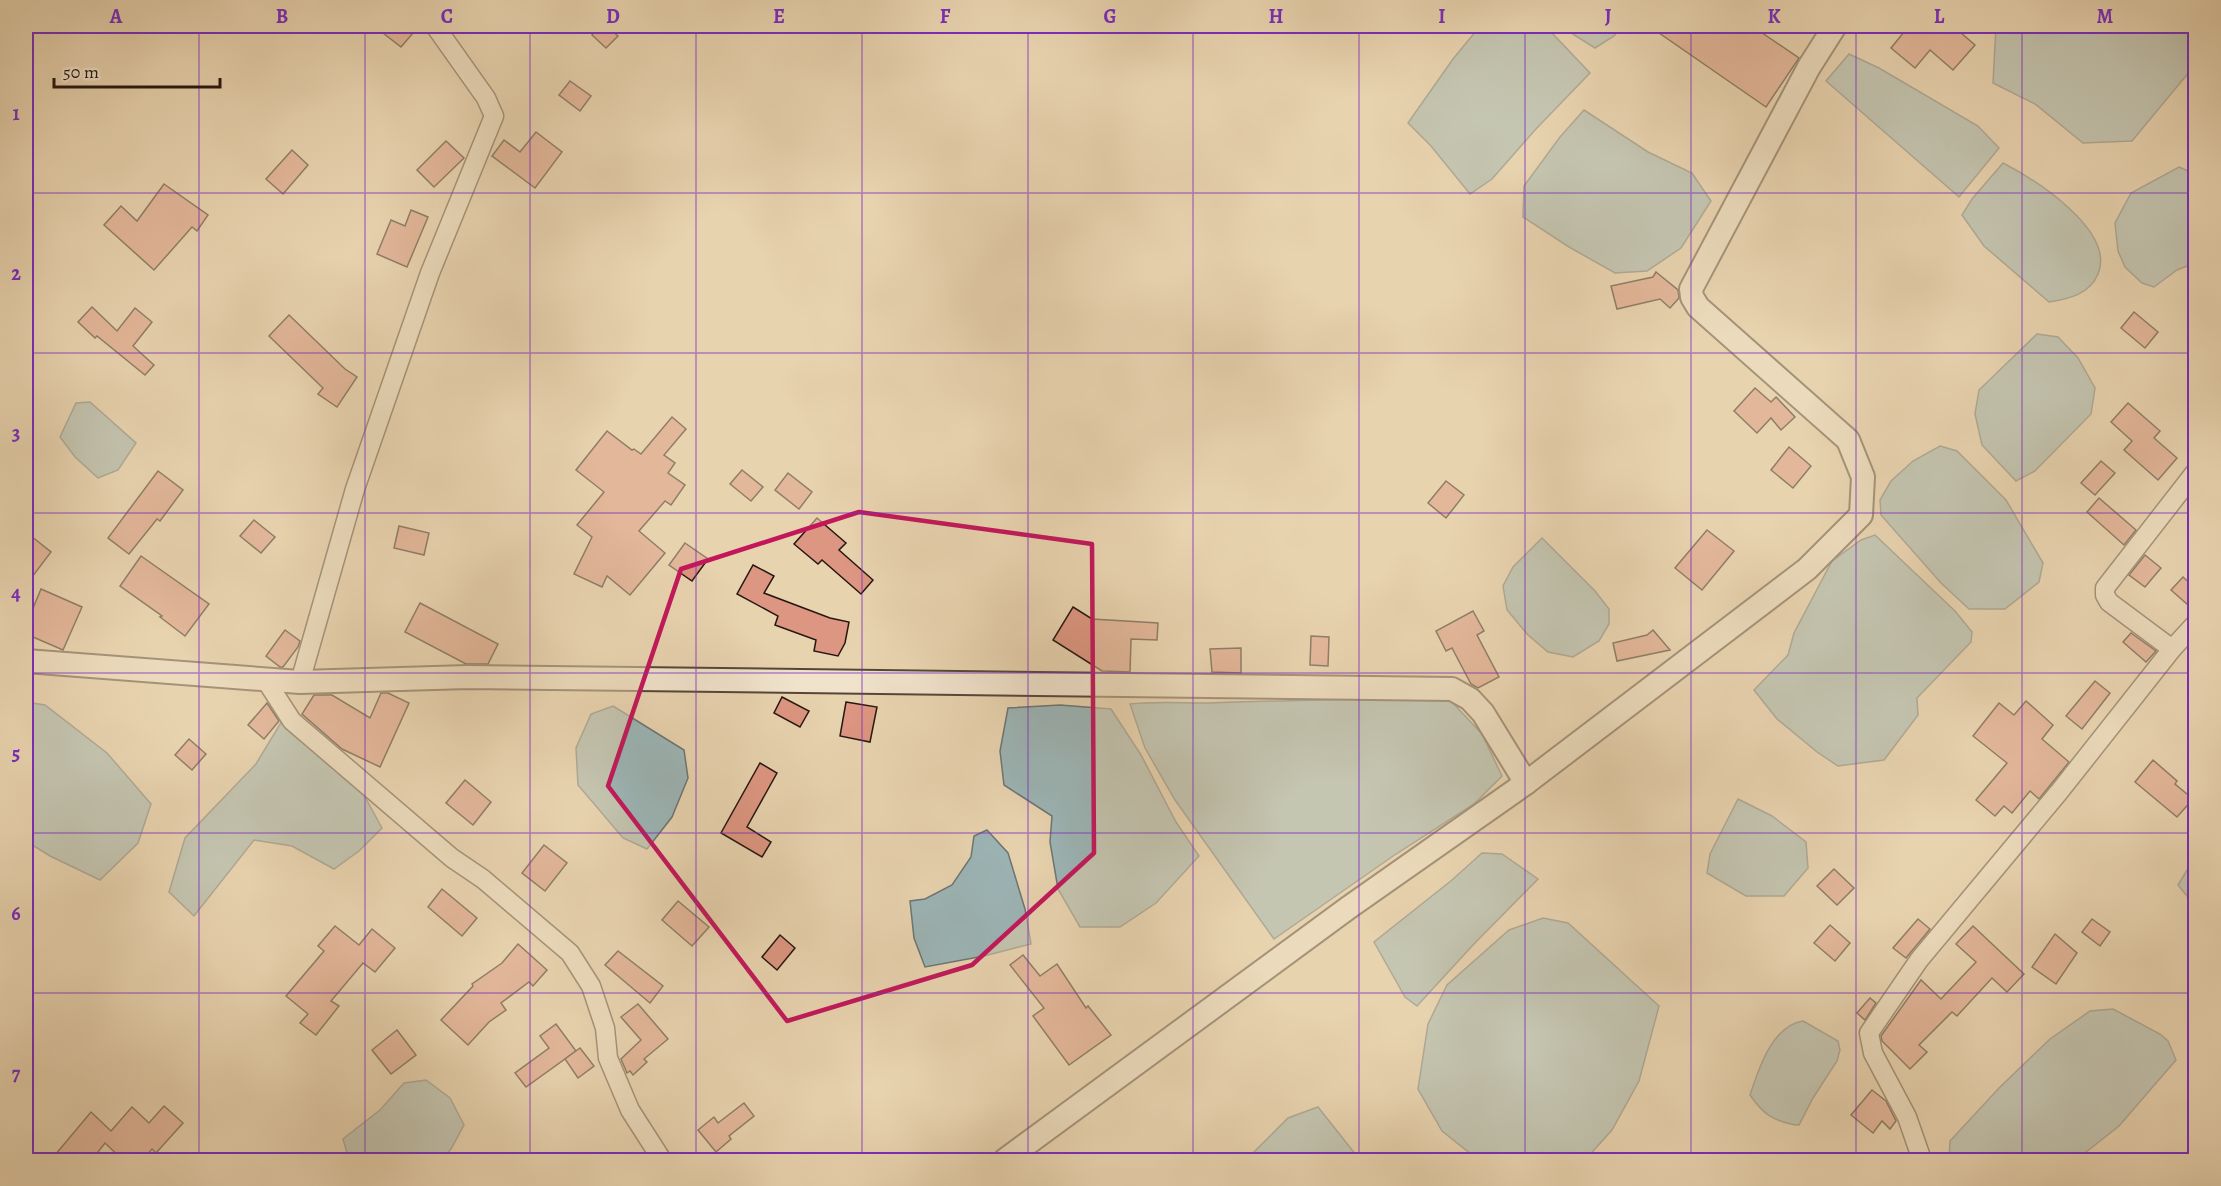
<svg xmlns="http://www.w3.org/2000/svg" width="2221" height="1186" viewBox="0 0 2221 1186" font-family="Alegreya,serif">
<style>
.water{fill:#9cb5b6;stroke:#6d7674;stroke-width:1.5}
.building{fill:#dd9681;stroke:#261711;stroke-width:1.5}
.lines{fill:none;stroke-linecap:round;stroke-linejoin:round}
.minor-casing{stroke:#564638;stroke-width:21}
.tertiary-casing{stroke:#564638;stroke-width:26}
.minor{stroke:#f0e2cb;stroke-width:18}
.tertiary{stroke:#f0e2cb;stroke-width:22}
.marked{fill:none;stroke:#c2185b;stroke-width:4.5;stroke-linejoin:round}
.grid{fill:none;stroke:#7b2cbf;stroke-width:1.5;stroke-opacity:0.55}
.neatline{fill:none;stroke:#7b2cbf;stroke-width:2}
.grid-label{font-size:20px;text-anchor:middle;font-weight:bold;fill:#7b2cbf}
</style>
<rect width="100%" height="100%" fill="#e8d3af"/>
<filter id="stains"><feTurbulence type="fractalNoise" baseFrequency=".00333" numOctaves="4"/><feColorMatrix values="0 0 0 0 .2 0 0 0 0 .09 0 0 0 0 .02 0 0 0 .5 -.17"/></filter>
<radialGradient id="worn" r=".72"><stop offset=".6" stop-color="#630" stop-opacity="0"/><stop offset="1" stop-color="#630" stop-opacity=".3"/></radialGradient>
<g class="water">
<polygon points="1480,26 1538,26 1550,31 1590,73 1535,130 1492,179 1470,194 1431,146 1408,123 1453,59"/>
<polygon points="1560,26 1623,26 1614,36 1595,48"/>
<polygon points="1996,26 2195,26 2195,65 2132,141 2083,143 2035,104 1993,83"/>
<polygon points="1849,54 1879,68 1978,126 1999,148 1959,197 1826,81"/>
<polygon points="1584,110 1648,152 1692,173 1711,201 1681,248 1647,271 1615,273 1569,247 1523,217 1524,186 1560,137"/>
<path d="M2003,163C2036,180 2116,231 2098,274C2090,294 2069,299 2049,302L1984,246L1962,215L1972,199Z"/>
<polygon points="2179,167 2195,174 2195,263 2177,270 2154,287 2142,283 2125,267 2118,251 2115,223 2131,193"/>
<polygon points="2037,334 2058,337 2078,358 2095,388 2091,414 2035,471 2016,481 1982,445 1975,414 1979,390"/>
<polygon points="90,402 136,443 118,470 98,478 75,457 60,437 76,403"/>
<polygon points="1940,446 1957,451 2006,500 2043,563 2039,582 2005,609 1969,609 1941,583 1881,515 1880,500 1891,481 1913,461"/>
<polygon points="1875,535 1955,611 1972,632 1971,642 1917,698 1918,715 1884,760 1838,766 1817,752 1777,719 1754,690 1788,655 1794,633 1832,561 1861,540"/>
<polygon points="1542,538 1595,591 1609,609 1609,624 1599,641 1573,657 1548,652 1528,635 1507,610 1503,586 1513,567"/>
<path d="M1413,696L1449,699L1482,734L1502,776L1474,804L1396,854L1274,939L1175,800L1145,748L1130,704C1156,701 1182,703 1209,703C1277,700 1345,701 1413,696Z"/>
<polygon points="26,702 45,705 107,753 151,804 138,843 100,880 50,856 26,841"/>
<polygon points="1060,705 1111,709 1141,755 1176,822 1199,856 1156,903 1120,927 1080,927 1058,889 1050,842 1052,816 1004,785 1000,751 1008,708"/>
<polygon points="613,706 684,750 688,778 672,817 647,849 623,838 578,785 576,748 591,714"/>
<polygon points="282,721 360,788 382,828 359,851 334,869 292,846 254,840 194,916 169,892 185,838 256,764"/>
<polygon points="1738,799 1772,816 1806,842 1808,868 1784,896 1746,896 1707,873 1710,854"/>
<polygon points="987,830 1008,853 1025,909 1031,944 984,956 925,967 914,938 910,901 925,899 952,885 971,857 974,836"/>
<polygon points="1482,853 1502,854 1538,879 1473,945 1417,1006 1405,997 1374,942 1452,880"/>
<polygon points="2195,857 2195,906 2178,885"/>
<polygon points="1543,918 1568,923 1659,1006 1639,1081 1612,1130 1585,1160 1482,1160 1476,1158 1442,1131 1418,1089 1428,1024 1447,985 1509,930"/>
<polygon points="2113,1009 2160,1034 2168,1041 2176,1060 2119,1126 2076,1160 1949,1160 1950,1141 1999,1088 2050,1039 2090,1011"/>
<path d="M1803,1021L1838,1041L1840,1050L1837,1061L1813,1098L1799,1125H1796C1773,1121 1763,1114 1750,1095C1759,1068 1772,1026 1803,1021Z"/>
<polygon points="426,1080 450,1098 464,1125 451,1149 441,1160 349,1160 343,1139 380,1110 404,1083"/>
<polygon points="1318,1107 1360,1160 1246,1160 1288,1118"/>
</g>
<g class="building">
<polygon points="374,26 419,26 401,47"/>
<polygon points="600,26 606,26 618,36 606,48 592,35"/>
<polygon points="1649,26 1752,26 1799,58 1766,107"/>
<polygon points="1909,26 1953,26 1975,45 1953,70 1930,50 1915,68 1891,48"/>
<polygon points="570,81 591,96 580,111 559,95"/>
<polygon points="536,132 562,152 535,188 492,156 504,140 520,152"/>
<polygon points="446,141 464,158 434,187 417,170"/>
<polygon points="292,150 308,165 283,194 266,179"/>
<polygon points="164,184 208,215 197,231 192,227 154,270 104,225 121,206 137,221"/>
<polygon points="411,210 428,217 407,267 377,254 391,220 405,226"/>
<polygon points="1656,272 1678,290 1679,298 1670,308 1660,299 1617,309 1611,286 1653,277"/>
<polygon points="92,307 117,331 135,308 152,322 133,346 154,365 145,375 97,336 95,338 78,322"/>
<polygon points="2134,312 2158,332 2145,348 2121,328"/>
<polygon points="289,315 345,369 357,377 337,407 318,394 323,388 269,336"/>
<polygon points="1755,388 1771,402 1776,397 1795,417 1781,430 1771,418 1757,433 1734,411"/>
<polygon points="2128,403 2160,431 2154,438 2177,458 2158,480 2124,450 2132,441 2111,422"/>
<polygon points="672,417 686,429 664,455 675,463 668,473 685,485 671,505 665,501 639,531 665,553 630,595 607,576 602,587 574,574 592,537 577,525 604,492 576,470 607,431 632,450 634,449 641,454"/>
<polygon points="1789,447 1811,466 1793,488 1771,470"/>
<polygon points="2101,461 2115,473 2095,495 2081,483"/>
<polygon points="742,470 763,487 751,501 730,484"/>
<polygon points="158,471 183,490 160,521 157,519 129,554 108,538"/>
<polygon points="788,473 812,492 799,509 775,490"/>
<polygon points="1446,481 1464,495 1446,518 1428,503"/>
<polygon points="2099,498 2136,530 2124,545 2087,512"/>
<polygon points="817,518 846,543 839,550 873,580 861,594 822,560 818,564 794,544"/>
<polygon points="254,520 275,537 261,553 240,536"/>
<polygon points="399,526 429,533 424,555 394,548"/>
<polygon points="1707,530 1734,551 1702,590 1675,568"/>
<polygon points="26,532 51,552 26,585"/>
<polygon points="685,543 708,559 692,581 669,565"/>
<polygon points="2145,555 2161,568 2145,587 2129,575"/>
<polygon points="141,556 209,604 185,636 160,617 162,616 120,586"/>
<polygon points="753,565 774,576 764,593 830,618 849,622 845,643 838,656 814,651 816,640 775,625 778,616 737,594"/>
<polygon points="2183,577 2196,589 2196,612 2171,590"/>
<polygon points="41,589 82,607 63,650 26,634 26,625"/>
<polygon points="420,603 498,644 488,664 466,664 405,632"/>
<polygon points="1073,607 1092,619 1158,623 1157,640 1131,639 1130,672 1102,671 1053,640"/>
<polygon points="1473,611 1484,631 1477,635 1499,677 1478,688 1471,684 1452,648 1446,651 1436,631"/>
<polygon points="285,630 300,641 298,647 283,667 280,667 266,656"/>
<polygon points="1653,630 1670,650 1617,661 1613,643 1647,635"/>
<polygon points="2131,633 2156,651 2146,662 2123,642"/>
<polygon points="1311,636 1329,637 1328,666 1310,665"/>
<polygon points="1241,648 1241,673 1212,672 1210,649"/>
<polygon points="2095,681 2110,693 2082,729 2066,716"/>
<polygon points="381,693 388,693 409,703 380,767 342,749 302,714 314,695 332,695 370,718"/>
<polygon points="782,697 809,711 800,727 774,713"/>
<polygon points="2026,701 2053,725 2042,739 2069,762 2039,799 2030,791 2012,813 2004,806 1995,816 1976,800 2007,763 1973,736 1999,703 2014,715"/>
<polygon points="846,702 877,707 870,742 840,736"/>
<polygon points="267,703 279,721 264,739 248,725"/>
<polygon points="189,739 206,754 192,770 175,755"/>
<polygon points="2153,760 2177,781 2175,784 2193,799 2177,817 2135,782"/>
<polygon points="760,763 777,773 747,827 771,842 762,857 721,833"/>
<polygon points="465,780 491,802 473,825 446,803"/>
<polygon points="544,845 567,863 545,891 522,873"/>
<polygon points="1834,869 1854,888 1837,905 1817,886"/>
<polygon points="442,889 477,918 462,936 428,907"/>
<polygon points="678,901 709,927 692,946 662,920"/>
<polygon points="1918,919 1930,929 1906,958 1893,948"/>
<polygon points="2092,919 2110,932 2100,946 2082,932"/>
<polygon points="1830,925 1850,943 1835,961 1814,943"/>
<polygon points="335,926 359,945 372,929 395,948 375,972 363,963 331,1001 339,1006 316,1035 300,1023 308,1014 286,996 324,951 318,946"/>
<polygon points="1973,926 2024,974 2007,992 1992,978 1957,1016 1952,1012 1919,1045 1927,1052 1910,1069 1882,1041 1881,1036 1921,980 1941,999 1976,962 1956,944"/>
<polygon points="2055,934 2077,953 2056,984 2032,967"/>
<polygon points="780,935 795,948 777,970 762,957"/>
<polygon points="518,944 547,970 533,986 529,982 501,1003 506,1010 489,1022 468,1045 441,1020 473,986 472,984 502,963"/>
<polygon points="618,951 663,986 650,1003 605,965"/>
<polygon points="1023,955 1040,976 1057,964 1086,1008 1088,1006 1111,1035 1069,1065 1033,1016 1044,1008 1010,965"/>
<polygon points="1870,998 1876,1003 1865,1020 1857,1013"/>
<polygon points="638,1004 668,1039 644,1059 647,1062 633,1075 630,1071 627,1073 621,1059 641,1040 621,1017"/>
<polygon points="556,1024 576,1051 526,1087 515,1073 549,1048 540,1036"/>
<polygon points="397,1030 416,1055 391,1074 372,1050"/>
<polygon points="580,1048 594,1066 578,1078 565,1059"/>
<polygon points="1872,1090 1886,1101 1896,1121 1890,1129 1882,1121 1873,1133 1851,1115"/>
<polygon points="744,1103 754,1116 729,1136 731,1139 716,1152 698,1130 714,1117 718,1123"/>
<polygon points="164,1106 183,1123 156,1153 152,1149 142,1161 124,1161 105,1143 91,1161 50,1161 91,1112 111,1131 132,1107 149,1123"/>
</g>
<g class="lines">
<defs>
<g id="minor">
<polyline points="2172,649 2109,602 2105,595 2105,588 2196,471"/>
<polyline points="265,679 292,721 452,858 483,879 570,953 591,986 605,1028 608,1058 630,1110 662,1160"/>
<polyline points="300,682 355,489 430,273 494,116 486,98 435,26"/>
<polyline points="1922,1160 1907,1117 1873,1053 1869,1033 1919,960 2059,792 2172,649 2196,623"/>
</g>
<g id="tertiary">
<polyline points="26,661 300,682 468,677 1452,689 1470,699 1483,713 1526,783"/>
<polyline points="1005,1160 1348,908 1526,783 1807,569 1861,515 1863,477 1848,440 1698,307 1692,297 1691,289 1809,67 1835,26"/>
</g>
</defs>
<use href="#minor" class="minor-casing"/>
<use href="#tertiary" class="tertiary-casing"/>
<use href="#minor" class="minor"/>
<use href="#tertiary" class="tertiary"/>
</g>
<path d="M0 0H2221V1186H0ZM859,512L1092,544L1094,853L972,965L787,1021L608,786L681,569Z" fill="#e8d3af" fill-opacity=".55" fill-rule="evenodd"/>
<path class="marked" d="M859,512L1092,544L1094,853L972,965L787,1021L608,786L681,569Z"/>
<path class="grid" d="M199,26V1160M365,26V1160M530,26V1160M696,26V1160M862,26V1160M1028,26V1160M1193,26V1160M1359,26V1160M1525,26V1160M1691,26V1160M1856,26V1160M2022,26V1160M26,193H2196M26,353H2196M26,513H2196M26,673H2196M26,833H2196M26,993H2196"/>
<rect width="2221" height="1186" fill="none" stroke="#e8d3af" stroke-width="66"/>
<path d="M54 78v9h166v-9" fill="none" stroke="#261711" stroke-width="3"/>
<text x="63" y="78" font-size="18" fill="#261711" stroke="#f0e2cb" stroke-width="4.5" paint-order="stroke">50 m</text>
<rect x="33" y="33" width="2155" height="1120" class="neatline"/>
<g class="grid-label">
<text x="116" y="23">A</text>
<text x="282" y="23">B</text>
<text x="447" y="23">C</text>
<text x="613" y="23">D</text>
<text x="779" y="23">E</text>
<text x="945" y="23">F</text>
<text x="1110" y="23">G</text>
<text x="1276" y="23">H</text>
<text x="1442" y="23">I</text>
<text x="1608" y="23">J</text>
<text x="1774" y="23">K</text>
<text x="1939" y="23">L</text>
<text x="2105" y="23">M</text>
<text x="16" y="120">1</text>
<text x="16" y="280">2</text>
<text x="16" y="440">3</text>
<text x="16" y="600">4</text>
<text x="16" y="760">5</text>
<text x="16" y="920">6</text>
<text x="16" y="1080">7</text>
</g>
<rect width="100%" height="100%" filter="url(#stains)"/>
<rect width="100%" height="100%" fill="url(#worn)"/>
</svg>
